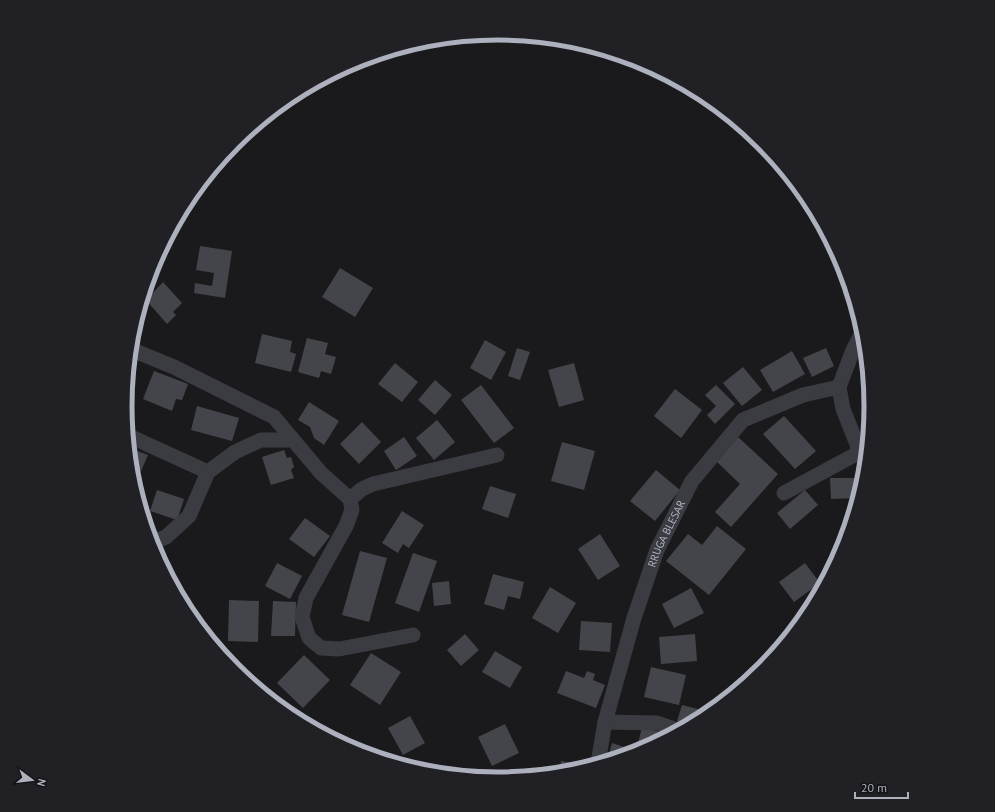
<svg xmlns="http://www.w3.org/2000/svg" width="995" height="812" viewBox="0 0 995 812" font-family="'PT Sans',sans-serif">
<style>
.building{fill:#44454a}
.lines{fill:none;stroke-linecap:round;stroke-linejoin:round}
.street{stroke:#3b3c42;stroke-width:15}
.labels{text-anchor:middle;dominant-baseline:central;stroke-width:3;stroke-linejoin:round;paint-order:stroke}
.street-label{font-size:11px;fill:#acb1bd;stroke:#151518}
.rim{fill:none;stroke:#acb1bd;stroke-width:5}
</style>
<rect width="100%" height="100%" fill="#1a1a1d"/>
<g class="building">
<polygon points="200,246 232,251 225,298 194,293 195,283 212,286 214,273 196,270"/>
<polygon points="340,268 373,288 355,317 322,297"/>
<polygon points="163,282 182,303 173,312 176,315 167,324 146,300 140,306 146,288 152,294"/>
<polygon points="262,334 292,341 290,352 296,354 291,372 255,363"/>
<polygon points="307,338 328,343 325,354 336,357 331,374 321,371 319,378 298,372"/>
<polygon points="485,340 506,352 491,380 470,368"/>
<polygon points="517,348 530,352 520,380 508,376"/>
<polygon points="826,348 834,366 812,377 803,358"/>
<polygon points="792,351 805,374 773,392 760,370"/>
<polygon points="395,363 418,382 402,402 378,384"/>
<polygon points="574,363 584,400 559,407 548,370"/>
<polygon points="743,367 762,390 742,406 723,383"/>
<polygon points="154,371 188,384 182,400 176,399 172,411 143,399"/>
<polygon points="435,380 452,395 435,415 418,400"/>
<polygon points="481,385 514,428 494,443 461,400"/>
<polygon points="716,385 735,404 715,424 707,415 716,406 705,395"/>
<polygon points="675,389 702,410 681,438 654,416"/>
<polygon points="309,402 339,421 324,445 314,438 310,427 298,420"/>
<polygon points="197,406 239,418 232,441 191,430"/>
<polygon points="784,416 816,451 795,469 763,434"/>
<polygon points="437,420 455,442 434,460 416,438"/>
<polygon points="362,422 381,442 359,464 340,444"/>
<polygon points="404,437 417,456 396,470 384,451"/>
<polygon points="738,437 778,474 731,527 715,512 740,484 716,461"/>
<polygon points="562,442 595,451 584,490 551,481"/>
<polygon points="129,448 148,455 138,478 131,475"/>
<polygon points="284,450 287,458 291,457 294,467 291,470 294,478 271,485 262,457"/>
<polygon points="656,470 680,490 655,521 630,501"/>
<polygon points="830,478 861,478 862,485 858,498 831,499"/>
<polygon points="490,486 516,494 508,518 482,509"/>
<polygon points="157,490 184,499 177,520 150,511"/>
<polygon points="805,490 818,505 790,529 777,513"/>
<polygon points="402,511 424,525 409,548 403,544 398,553 382,543"/>
<polygon points="305,518 330,536 314,557 289,539"/>
<polygon points="717,526 746,549 709,595 666,561 688,534 702,545"/>
<polygon points="600,534 620,566 598,580 578,549"/>
<polygon points="360,551 387,558 369,622 342,615"/>
<polygon points="163,552 165,572 155,553"/>
<polygon points="413,553 437,561 419,612 395,603"/>
<polygon points="277,563 302,576 290,599 265,586"/>
<polygon points="805,563 820,583 794,602 779,582"/>
<polygon points="493,574 524,582 520,599 508,596 504,610 484,604"/>
<polygon points="449,581 451,604 434,606 432,583"/>
<polygon points="550,587 576,603 558,633 532,618"/>
<polygon points="691,588 704,613 674,628 662,604"/>
<polygon points="229,600 259,601 258,642 228,641"/>
<polygon points="273,601 296,602 295,636 271,636"/>
<polygon points="581,621 612,623 610,652 579,650"/>
<polygon points="465,634 479,650 461,666 447,650"/>
<polygon points="695,634 697,661 661,664 659,637"/>
<polygon points="495,651 522,667 510,688 482,672"/>
<polygon points="371,653 401,672 380,705 350,685"/>
<polygon points="304,655 330,680 303,708 277,683"/>
<polygon points="651,667 686,675 679,705 644,697"/>
<polygon points="566,671 584,678 587,671 595,674 593,680 605,685 596,708 557,693"/>
<polygon points="682,705 698,709 694,722 689,725 677,721"/>
<polygon points="410,716 425,743 403,755 388,728"/>
<polygon points="505,724 519,753 492,766 478,737"/>
<polygon points="642,727 670,735 636,752"/>
<polygon points="612,743 624,747 621,757 607,761"/>
<polygon points="561,761 589,766 559,773"/>
</g>
<g class="lines">
<g class="street">
<polyline points="130,349 174,367 274,417 321,473 350,499 352,510 346,526 306,598 302,617 309,638 321,648 339,649 413,635"/>
<polyline points="839,387 843,409 860,452 865,457"/>
<polyline points="839,387 853,350 863,331"/>
<polyline points="127,435 208,472"/>
<polyline points="784,493 860,452"/>
<polyline points="350,499 362,489 373,484 497,455"/>
<polyline points="151,543 166,537 189,516 208,472 235,452 261,440 292,440"/>
<polyline points="605,722 657,723 678,730"/>
<path id="s1" d="M598,763L605,722L634,618L657,550L692,481L743,420L803,395L839,387"/>
</g>
</g>
<g class="labels">
<g class="street-label">
<text stroke="none"><textPath href="#s1" startOffset="240">RRUGA BLESAR</textPath></text>
</g>
</g>
<path d="M0 0H995V812H0ZM132 406a366 366 0 1 1 732 0a366 366 0 1 1-732 0Z" fill="#212125" fill-rule="evenodd"/>
<path class="rim" d="M132 406a366 366 0 1 1 732 0a366 366 0 1 1-732 0Z"/>
<g transform="translate(32 780) rotate(105)" stroke="#151518" stroke-width="3" paint-order="stroke">
<path d="M0-3L7 15L0 10L-7 15Z" fill="#acb1bd"/>
<text y="-6" font-size="11" font-weight="bold" text-anchor="middle" fill="#acb1bd">N</text>
</g>
<path d="M855 792v6h53v-6" fill="none" stroke="#acb1bd" stroke-width="2"/>
<text x="861" y="792" font-size="12" fill="#acb1bd" stroke="#151518" stroke-width="3" paint-order="stroke">20 m</text>
</svg>
